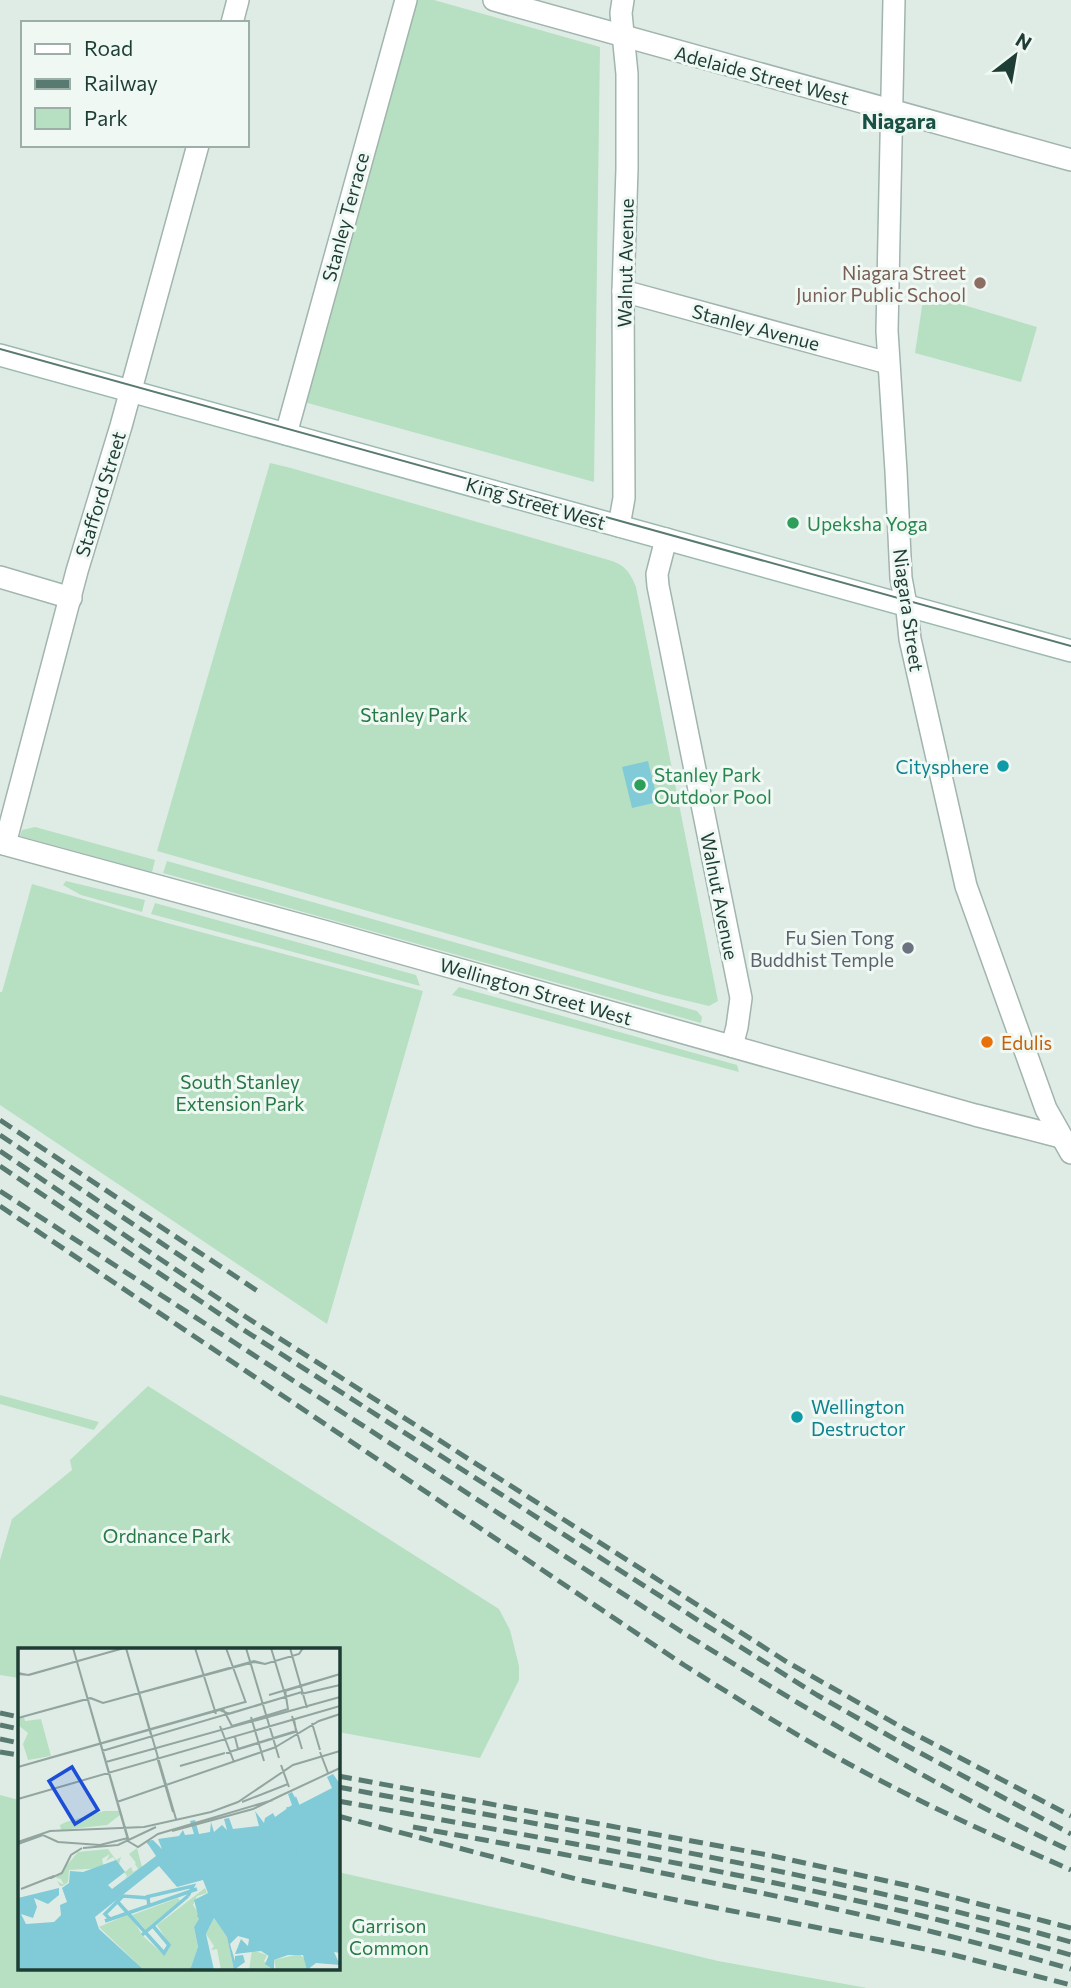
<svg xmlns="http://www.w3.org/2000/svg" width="1071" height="1988" viewBox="0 0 1071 1988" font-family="Commissioner,sans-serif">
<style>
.green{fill:#b6e0c1}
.water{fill:#81cad7}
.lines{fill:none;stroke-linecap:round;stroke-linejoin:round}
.minor-casing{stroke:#a1b4ad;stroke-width:24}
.tertiary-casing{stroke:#a1b4ad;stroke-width:24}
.secondary-casing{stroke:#9cb9af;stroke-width:24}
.minor{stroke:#fff;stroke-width:21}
.tertiary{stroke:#fff;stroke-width:21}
.secondary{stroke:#fff;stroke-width:21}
.tram{stroke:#597a71;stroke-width:2}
.rail{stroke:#597a71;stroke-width:5;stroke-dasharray:14 7;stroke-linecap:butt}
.education-dot{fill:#8d6e63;stroke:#f0f8f4;stroke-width:2.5}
.leisure-dot{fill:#2e9e5b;stroke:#f0f8f4;stroke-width:2.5}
.culture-dot{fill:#0f9aa8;stroke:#f0f8f4;stroke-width:2.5}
.worship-dot{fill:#6b7280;stroke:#f0f8f4;stroke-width:2.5}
.food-dot{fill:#e8710a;stroke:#f0f8f4;stroke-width:2.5}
.labels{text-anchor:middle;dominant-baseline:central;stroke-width:6;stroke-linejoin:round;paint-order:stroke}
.street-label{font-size:19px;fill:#1e3e35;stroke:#f0f8f4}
.education-label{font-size:19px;fill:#785e54;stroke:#f0f8f4;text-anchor:end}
.leisure-label{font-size:19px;fill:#27864d;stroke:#f0f8f4;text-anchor:start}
.park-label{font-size:19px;fill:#257945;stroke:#f0f8f4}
.culture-label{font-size:19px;fill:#0d838f;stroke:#f0f8f4;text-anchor:end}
.worship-label{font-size:19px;fill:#5b616d;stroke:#f0f8f4;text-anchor:end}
.food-label{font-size:19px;fill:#c56008;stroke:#f0f8f4;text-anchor:start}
.neighbourhood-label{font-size:21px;font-weight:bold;fill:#195244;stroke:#f0f8f4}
.inset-river{fill:none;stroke:#81cad7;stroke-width:3.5}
.inset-road{fill:none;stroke:#92a69f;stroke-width:2}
.view{fill:#1d4ed8;fill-opacity:0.15;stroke:#1d4ed8;stroke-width:3.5}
.inset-edge{fill:none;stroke:#1e3e35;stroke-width:3.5}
</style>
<rect width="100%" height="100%" fill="#dfece6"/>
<g class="green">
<polygon points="412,0 434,0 600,47 594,482 304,402"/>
<polygon points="923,300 947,300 1037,327 1021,382 915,353"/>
<path d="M270,463L291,468L612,561C626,566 630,573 636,587L718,1001L709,1006L663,995L157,851Z"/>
<polygon points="35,827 155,860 152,872 20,836 22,830"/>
<polygon points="167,861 697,1011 702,1017 701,1023 163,873"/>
<polygon points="66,881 145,900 142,912 81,895 63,885"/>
<polygon points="32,884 167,923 423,991 327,1324 0,1105 0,992 2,992"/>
<polygon points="155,903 416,975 420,986 151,914"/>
<polygon points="459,987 737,1065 739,1072 452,995"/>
<polygon points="148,1386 499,1609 510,1630 519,1666 519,1680 480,1758 338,1732 338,1650 19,1650 19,1678 0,1675 0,1560 12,1519 72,1470 70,1460"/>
<polygon points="0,1395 99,1422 94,1430 0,1404"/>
<polygon points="0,1795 19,1800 19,1969 338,1969 338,1872 541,1918 718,1961 867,1988 0,1988"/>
</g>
<polygon class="water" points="648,761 658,802 632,808 622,767"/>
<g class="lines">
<defs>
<g id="minor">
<polyline points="494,0 1071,160"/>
<polyline points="894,0 887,331 896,471 901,578 907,610 910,639 966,886 1046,1109 1071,1153"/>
<polyline points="232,23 238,0"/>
<polyline points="623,291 888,363"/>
<polyline points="286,434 406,0"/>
<polyline points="619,526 624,498 623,291 627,169 627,74 621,13 623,0"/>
<polyline points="666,539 657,574 658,586 741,998 737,1027 732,1046"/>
<polyline points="0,577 71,598"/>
<polyline points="5,844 77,571 121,426 198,145"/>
</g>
<polyline id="tertiary" points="0,843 323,931 975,1115 1061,1137"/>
<polyline id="secondary" points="0,355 1071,651"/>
</defs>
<use href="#minor" class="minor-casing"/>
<use href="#tertiary" class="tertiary-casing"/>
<use href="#secondary" class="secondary-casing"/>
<use href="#minor" class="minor"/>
<use href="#tertiary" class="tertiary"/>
<use href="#secondary" class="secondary"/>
<polyline class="tram" points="0,349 1071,646"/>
<g class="rail">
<polyline points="0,1120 259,1292"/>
<polyline points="0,1135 206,1273"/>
<polyline points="0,1151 246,1317 787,1662 903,1728 1071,1816"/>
<polyline points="0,1166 239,1327 704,1624 817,1695 900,1742 1071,1834"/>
<path d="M0,1191L679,1630C806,1709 935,1787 1071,1851"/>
<path d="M0,1206L684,1665C738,1699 792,1733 849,1764C921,1803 996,1837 1071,1870"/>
<polyline points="0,1713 19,1717"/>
<polyline points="0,1725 19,1729"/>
<polyline points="0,1739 19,1743"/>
<polyline points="0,1752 19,1755"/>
<polyline points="338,1776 768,1855 914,1887 1071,1928"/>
<path d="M338,1787C583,1833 830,1874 1071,1942"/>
<path d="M338,1801C584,1846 830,1886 1071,1955"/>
<polyline points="338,1816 576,1879 671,1899 891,1942 954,1955 1071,1985"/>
<path d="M413,1827C634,1867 855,1906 1071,1969"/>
</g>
</g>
<circle class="education-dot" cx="980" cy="283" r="7"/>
<g class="leisure-dot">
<circle cx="793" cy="523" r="7"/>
<circle cx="640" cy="785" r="7"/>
</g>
<g class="culture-dot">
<circle cx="1003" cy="766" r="7"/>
<circle cx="797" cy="1417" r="7"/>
</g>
<circle class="worship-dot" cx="908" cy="948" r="7"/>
<circle class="food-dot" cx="987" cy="1042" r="7"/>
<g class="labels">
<g class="street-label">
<text transform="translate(762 75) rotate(15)">Adelaide Street West</text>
<text transform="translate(345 217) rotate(-75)">Stanley Terrace</text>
<text transform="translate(625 263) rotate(-89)">Walnut Avenue</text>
<text transform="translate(756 327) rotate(15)">Stanley Avenue</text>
<text transform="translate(100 494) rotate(-73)">Stafford Street</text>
<text transform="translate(536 503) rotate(16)">King Street West</text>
<text transform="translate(909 610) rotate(82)">Niagara Street</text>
<text transform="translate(720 896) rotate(79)">Walnut Avenue</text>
<text transform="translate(536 991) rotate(16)">Wellington Street West</text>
</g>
<g class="education-label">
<text x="966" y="272">Niagara Street<tspan x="966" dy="22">Junior Public School</tspan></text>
</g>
<g class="leisure-label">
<text x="807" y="523">Upeksha Yoga</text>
<text x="654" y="774">Stanley Park<tspan x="654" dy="22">Outdoor Pool</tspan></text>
</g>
<g class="park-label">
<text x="414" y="714">Stanley Park</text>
<text x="240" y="1081">South Stanley<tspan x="240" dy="22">Extension Park</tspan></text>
<text x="167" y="1535">Ordnance Park</text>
<text x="389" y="1925">Garrison<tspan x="389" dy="22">Common</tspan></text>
</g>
<g class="culture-label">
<text x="989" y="766">Citysphere</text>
<text x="811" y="1406" text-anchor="start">Wellington<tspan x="811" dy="22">Destructor</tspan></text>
</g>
<g class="worship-label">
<text x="894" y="937">Fu Sien Tong<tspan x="894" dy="22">Buddhist Temple</tspan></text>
</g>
<g class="food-label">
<text x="1001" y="1042">Edulis</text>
</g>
<g class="neighbourhood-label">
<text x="899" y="120">Niagara</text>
</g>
</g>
<g transform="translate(18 1648)">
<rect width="322" height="322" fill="#dfece6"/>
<path d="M6,69L7,73L23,71L33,108L10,112L5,96L10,85L0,77V71ZM86,163H101L102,167L89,177L43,182L42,177L48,174ZM119,200L124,219L106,231L109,228L95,209L88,213L92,206L84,211L86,220L51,222L50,234L45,238H42L39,233L46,237L43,231L38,230L60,204L90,201L98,212L103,209L101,216L107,224L113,219L115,224L120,221L117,216L113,219L118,215L111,206ZM187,240L189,245L179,248L175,257L183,269L176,279L180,300L172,322H126L81,279L111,266L125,288L146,307L152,297L139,277ZM160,250L162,253L128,282L114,267ZM196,270L209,289L216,322H203L199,301L193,302L196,298L188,286ZM234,302L249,307L246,313L256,322H231ZM281,306L290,313L289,322H258L256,312Z" fill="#b6e0c1"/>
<path d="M315,126L322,136V305L316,304L322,317L298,315L289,322L285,307H270L256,312V322L247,316L251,308L243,303L217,306L223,291L230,298L231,291L220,288L212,296L217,313V308L225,307L227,314L216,322L209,289L196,270L188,286L196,322H172L180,299L176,279L181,271L176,252L190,245L185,232L159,239L141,218L77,269L81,281L126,322H0V250L41,240V247L30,256L16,250L19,259L15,270L3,266L8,276L36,274L43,267L42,257L49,254L44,240L51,235L52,223L65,224L98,212L107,224L90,237L94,241L138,208L128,193L135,192L144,201L140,191L161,188L165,182L167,187L176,186L172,173L177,172L181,186L192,184L193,174L196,184L204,177L209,182L206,171L211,170L215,181L241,178L237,163L246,175L247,170L255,165L257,169L274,157L270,146L274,144L281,157L314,140L309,129Z" fill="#81cad7"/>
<path class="inset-river" d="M279,173L294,189L322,199M130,194L151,209L219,198L277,176L281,164L277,156L278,153L282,163L322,157M128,249L175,238L170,248M98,252L146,305L151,297L135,278M180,269L213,242L273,178M92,271L87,266L105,248L130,250L131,258M87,273L179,241M124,287L170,248M249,317L269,262L277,201L270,159"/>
<path class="inset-road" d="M55,0L110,192M108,0L133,87M108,0L158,171M177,0L198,66M208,0L228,55M228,0L261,110M253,0L269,53M272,0L289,60M0,25L10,27L106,0M0,26L11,27L106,0M283,46L322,37M251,47L322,26M202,62L211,66L267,49L268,42M274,68L284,101M233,69L246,113M0,70L73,50L85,55L236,13L247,16L281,6L285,0M0,70L72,50L85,55L236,14L247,16L281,6L285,0M294,75L302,102M202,78L216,114M217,89L220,101L252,91L278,83L276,71M256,100L301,73L322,66M84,103L284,44M302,104L310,125M208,105L277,84M139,109L155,164M88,114L322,49M263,117L271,139M162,118L207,105M0,119L227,54M0,119L205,61L214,78L270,61L267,43L322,26M262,148L322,120M0,151L322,58M0,151L322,58M99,154L258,99M224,154L270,136M154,183L235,161L262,148M108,192L120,199L140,186L255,152M0,194L32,183L126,179L193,164L220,154L275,117L322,103M0,196L25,187L40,194L82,197L110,190L55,0M65,200L100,197L138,179M33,230L44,225L53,207L64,200M3,241L36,228"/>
<path class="view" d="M54,119L80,162L57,176L31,133Z"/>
<rect width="322" height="322" class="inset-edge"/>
</g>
<rect x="21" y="21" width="228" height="126" fill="#f0f8f4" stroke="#9caea8" stroke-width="2"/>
<rect x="35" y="44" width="35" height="10" fill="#ffffff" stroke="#9caea8" stroke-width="2"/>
<text x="84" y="56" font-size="21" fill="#1e3e35">Road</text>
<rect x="35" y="79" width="35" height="10" fill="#597a71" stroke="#9caea8" stroke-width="2"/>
<text x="84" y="91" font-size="21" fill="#1e3e35">Railway</text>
<rect x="35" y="108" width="35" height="21" fill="#b6e0c1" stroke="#9caea8" stroke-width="2"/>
<text x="84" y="126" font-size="21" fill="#1e3e35">Park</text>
<g transform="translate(1015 56) rotate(31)" stroke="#f0f8f4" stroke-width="5" paint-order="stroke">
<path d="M0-5L12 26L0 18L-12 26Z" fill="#1e3e35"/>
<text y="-10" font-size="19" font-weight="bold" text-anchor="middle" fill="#1e3e35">N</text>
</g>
</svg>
